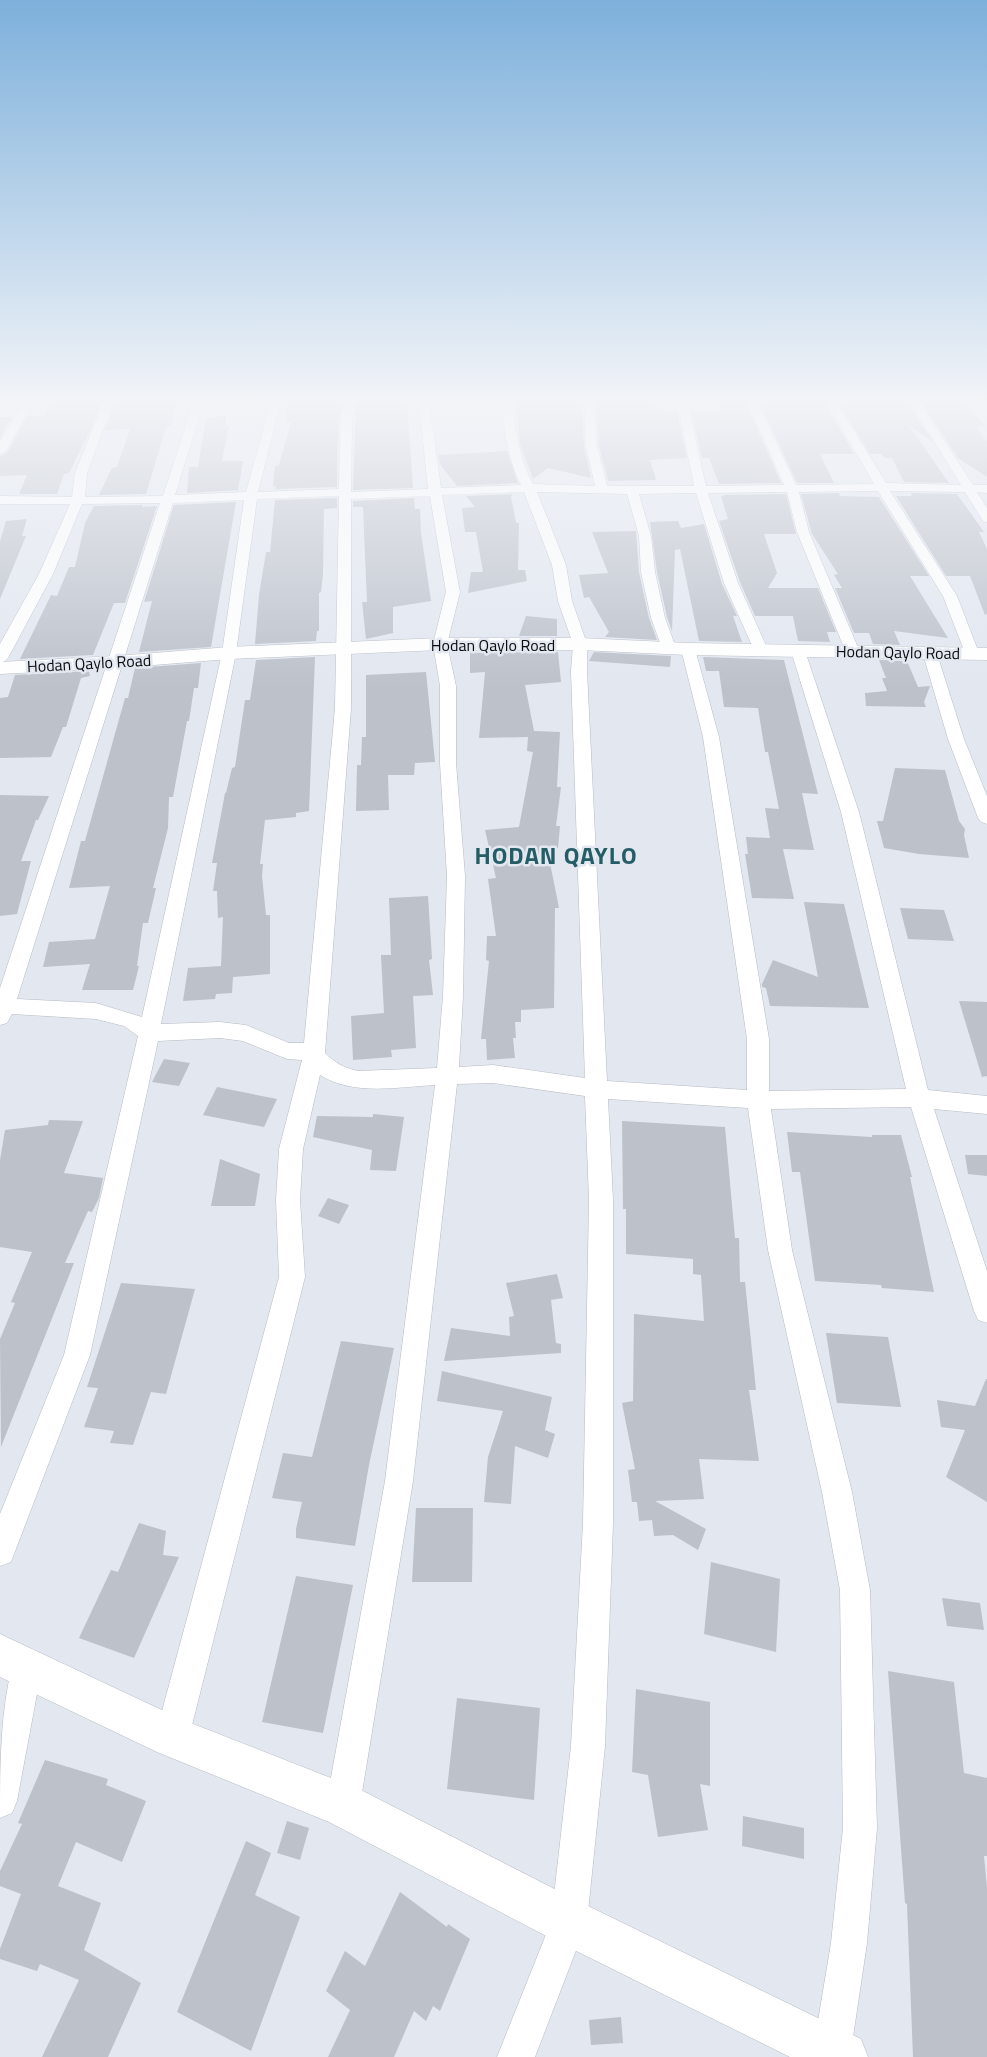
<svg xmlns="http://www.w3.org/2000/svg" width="987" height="2057" viewBox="0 0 987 2057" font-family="'Titillium Web',sans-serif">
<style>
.building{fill:#bcc1ca}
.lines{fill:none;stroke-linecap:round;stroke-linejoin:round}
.street-casing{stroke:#b6bbc3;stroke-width:1}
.secondary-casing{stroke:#b6bbc3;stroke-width:1}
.street{fill:#fff;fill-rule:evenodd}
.secondary{fill:#fff;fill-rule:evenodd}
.labels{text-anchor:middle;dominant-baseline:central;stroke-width:5;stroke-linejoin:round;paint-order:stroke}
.far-street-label{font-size:16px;fill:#0a0c0e;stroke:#e2e7f0}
.district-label{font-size:24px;font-weight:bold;letter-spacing:1px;fill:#245d65;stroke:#e2e7f0}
</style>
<rect width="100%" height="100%" fill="#e2e7f0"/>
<g class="building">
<polygon points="51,401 102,401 90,431 69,473 64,474 57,494 19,494 27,475 0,476 0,456 8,452 27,416 45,416"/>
<polygon points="116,401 177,401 171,427 166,427 146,494 99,495 112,468 117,467 130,429 105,430"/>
<polygon points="288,401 342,401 338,427 337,487 275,489 276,486 273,486 275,466 279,465 291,422 286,422"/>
<polygon points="356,401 407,401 413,488 353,490"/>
<polygon points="516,401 582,401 584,446 591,478 548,468 533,479 520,444"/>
<polygon points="596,401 650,402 652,409 667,409 668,411 677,411 687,458 650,460 656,480 608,481 599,446"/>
<polygon points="715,401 745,401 781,483 719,484 709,458 702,458 691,411 719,411"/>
<polygon points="759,401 825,403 854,454 820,454 834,483 797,483"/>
<polygon points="849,401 906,401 932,441 909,426 949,483 904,482 892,458 885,458 881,454 870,454 839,403 850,403"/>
<polygon points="921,401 962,401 985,426 976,426 987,442 987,477 958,458"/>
<polygon points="226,416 226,427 229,426 222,461 243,461 238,490 187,493 189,467 198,467 206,418"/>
<polygon points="0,417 12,417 0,437"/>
<polygon points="507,451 518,483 457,486 440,464 438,455"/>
<polygon points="839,493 840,496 879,497 929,576 910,576 948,638 894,631 900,645 873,644 869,633 854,633 835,588 842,588 834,575 838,574 812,534 801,494"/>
<polygon points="911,493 957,494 984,532 979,532 987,549 987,614 985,615 970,576 946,576 896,496 912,496"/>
<polygon points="513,494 511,496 516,523 519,523 518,570 525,570 527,581 468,593 471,572 483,572 476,532 465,532 462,508 475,507 466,496"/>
<polygon points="786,494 796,534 764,534 777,573 768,588 818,588 836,632 827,632 830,642 798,641 793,616 755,616 740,582 719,521 728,519 721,496 724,496 723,495"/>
<polygon points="337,498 337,508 324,509 323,574 321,592 319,593 319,631 317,631 316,641 255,644 259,595 266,552 270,552 275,500"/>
<polygon points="414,498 415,509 420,509 421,533 431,601 393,607 393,633 366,639 362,602 367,602 363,507 353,507 353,501"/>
<polygon points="236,502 211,647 139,652 152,601 144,602 174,505"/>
<polygon points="143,505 142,507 157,506 125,603 114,603 93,655 20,659 51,595 57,596 69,567 75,567 85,523 94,506"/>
<polygon points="27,519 22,536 26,536 0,599 0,541 6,521"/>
<polygon points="678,521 681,528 704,524 722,584 737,616 733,616 742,642 699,641 680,549 675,550 672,631 667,617 657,572 650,522"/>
<polygon points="636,531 639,572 649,618 657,640 605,637 609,632 589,597 584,598 579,575 608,573 592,532"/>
<polygon points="526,616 557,619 557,636 519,636"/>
<polygon points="558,652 561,682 525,685 534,731 560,732 557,787 561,787 556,826 560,826 558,848 547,848 559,908 555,908 554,1008 521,1010 521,1022 515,1022 516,1038 513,1038 515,1058 487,1060 486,1039 481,1039 489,961 486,960 487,936 496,936 488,879 496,878 485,830 519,827 533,752 527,751 528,737 479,738 485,672 470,673 470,653"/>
<polygon points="594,652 671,656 670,667 589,661"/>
<polygon points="315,657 309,811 296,813 296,817 265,820 260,864 263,864 262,876 266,915 270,915 270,974 233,977 232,993 216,994 215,999 183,1001 188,968 221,966 223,917 218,918 217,891 213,891 217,863 212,863 225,793 226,793 232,768 235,767 245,700 250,700 256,660"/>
<polygon points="703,657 784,660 818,794 802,793 814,850 783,849 794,899 752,898 745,854 748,854 746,837 770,838 765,808 779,809 768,752 765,752 758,708 724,707 719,671 706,671"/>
<polygon points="879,660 907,661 918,687 930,686 924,702 926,707 866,706 865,693 887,691 882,678 886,678"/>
<polygon points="201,663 198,688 194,688 189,721 187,721 173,797 169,797 168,828 153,888 156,888 148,923 143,923 137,966 139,966 133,990 82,990 90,964 43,967 49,942 95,939 110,886 69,888 81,841 85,841 125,698 128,698 135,668"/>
<polygon points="89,671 90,676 81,678 66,727 63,727 51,757 0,758 0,698 8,697 15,675"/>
<polygon points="426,672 435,762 415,763 414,775 388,775 389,810 356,811 357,765 361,765 362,737 366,737 366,675"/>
<polygon points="895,768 945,770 959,821 965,829 964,835 969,858 919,854 884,848 877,821 883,821"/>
<polygon points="0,795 49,796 38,820 36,820 21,861 31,861 17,914 0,916"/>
<polygon points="428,896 432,959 429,960 433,995 413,996 416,1048 391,1050 392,1057 353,1060 351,1016 384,1013 381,955 391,955 389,898"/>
<polygon points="804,902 844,904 869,1008 770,1006 766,988 762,987 762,984 773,960 818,977"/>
<polygon points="900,908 944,910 954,941 908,939"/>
<polygon points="959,1001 987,1002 987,1076 982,1077"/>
<polygon points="164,1059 190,1063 179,1086 152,1082"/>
<polygon points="217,1087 277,1099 264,1127 203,1115"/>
<polygon points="373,1114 404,1117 396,1171 370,1170 372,1150 313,1137 317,1116 373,1117"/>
<polygon points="49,1120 83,1121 64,1173 103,1178 99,1198 92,1212 88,1211 65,1263 74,1263 1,1447 0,1339 15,1303 11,1302 32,1252 0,1247 0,1160 5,1130 48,1125"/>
<polygon points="622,1121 725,1127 735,1238 739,1238 740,1282 745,1282 756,1390 749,1390 759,1461 699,1459 704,1499 655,1501 706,1529 698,1550 673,1535 654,1536 652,1520 639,1521 637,1502 632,1502 628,1470 635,1469 622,1403 633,1401 634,1314 704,1321 701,1275 693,1274 693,1259 626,1254 626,1209 623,1209"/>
<polygon points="787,1132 872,1137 872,1135 901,1135 912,1177 910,1177 934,1292 882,1288 881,1285 815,1281 800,1172 792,1172"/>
<polygon points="965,1155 987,1155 987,1176 968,1174"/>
<polygon points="220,1159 260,1174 255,1206 211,1206"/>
<polygon points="328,1198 349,1205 339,1224 318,1216"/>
<polygon points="557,1274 563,1298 551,1300 556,1343 561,1344 561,1353 444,1361 451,1328 510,1336 509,1317 514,1316 506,1283"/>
<polygon points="121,1283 195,1289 166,1394 151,1392 133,1445 110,1443 114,1431 84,1427 98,1388 87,1387"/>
<polygon points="826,1333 888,1337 901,1407 837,1403"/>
<polygon points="341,1341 394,1348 369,1465 355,1546 296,1538 296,1529 302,1502 272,1498 283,1453 312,1457"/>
<polygon points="442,1371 552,1397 545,1430 555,1434 548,1458 515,1446 511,1504 484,1502 488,1457 503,1411 437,1401"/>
<polygon points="986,1379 987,1379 987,1502 946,1477 965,1430 941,1427 937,1400 975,1406"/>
<polygon points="416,1508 473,1508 472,1582 412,1582"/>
<polygon points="139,1523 166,1531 163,1555 179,1557 134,1658 79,1638 111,1570 118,1572"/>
<polygon points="711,1562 780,1579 776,1652 704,1634"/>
<polygon points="296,1576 353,1585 323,1733 262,1722"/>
<polygon points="942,1598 980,1603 984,1630 947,1626"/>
<polygon points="888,1671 954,1682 964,1773 987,1778 987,1856 984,1856 987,1888 987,2057 913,2057 907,1904 905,1903"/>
<polygon points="636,1689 710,1702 710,1786 700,1784 708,1830 658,1837 648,1775 632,1772"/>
<polygon points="457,1698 540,1708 534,1800 447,1789"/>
<polygon points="45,1760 108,1779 106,1785 146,1801 122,1862 76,1842 58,1886 101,1903 84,1950 141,1983 108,2057 42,2057 79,1980 40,1964 37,1971 0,1959 0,1949 21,1894 0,1886 0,1871 22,1824 18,1823"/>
<polygon points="743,1816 804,1828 804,1859 742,1846"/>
<polygon points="287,1821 309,1828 300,1860 277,1853"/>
<polygon points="246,1841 271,1853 255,1895 300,1917 251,2051 177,2012"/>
<polygon points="400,1892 447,1927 448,1924 470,1939 440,2011 433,2006 426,2021 414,2011 394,2057 328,2057 350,2010 326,1991 345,1951 365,1966"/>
<polygon points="621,2017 623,2043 591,2045 589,2020"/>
</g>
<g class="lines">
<defs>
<g id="street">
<polygon points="24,401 34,401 6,451 0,454 0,441"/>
<path d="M104,401H114L87,473L85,497L163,496L194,401H204L175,495L246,492L271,401H281L258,492L339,489L340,427L344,401H354L352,427L351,492L428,489L419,401H429L441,488L521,485C510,464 501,425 504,401H514C512,425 522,464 533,484L595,486L586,446L584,401H594L597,446L607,486H694L677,401H687L706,486L784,485L747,401H757L796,485L874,484L826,401H836L886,483L961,485L917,413L908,401H919L973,485H987V493L977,492L987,508V522L983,521L965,492L890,491L957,596L979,653L977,656H967L965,653L943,596L878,491L799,492L809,532L859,650L857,653H847L845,650L797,532L787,492L708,493L738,583L768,650L766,653H756L754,650L724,583L696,493L639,494L651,536L655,572L665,618L676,648L674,651H664L662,648L651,618L641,572L639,536L627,494L537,492L566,565L572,601L587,644V671L607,1081L747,1090V1039L703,737L681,649L683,646H693L695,649L719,737L769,1039V1091L906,1089L841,812L791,651L793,648H803L805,651L859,812L928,1090L987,1096V1114L934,1109L987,1271V1323L978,1320L974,1311L911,1107L771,1109L792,1250L852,1492L870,1590L877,1828L867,1943L850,2057H812L831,1943L843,1828L840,1590L822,1492L768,1250L748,1108L608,1099L613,1200V1523L605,1746L587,1922L535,2057H497L551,1922L571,1746L583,1523L589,1200L585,1096L493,1083L457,1084L413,1481L360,1805L355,1817L343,1822L331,1817L326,1805L385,1481L435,1085C396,1087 354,1096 320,1075L303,1149L300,1200L305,1277L189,1737L184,1749L172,1754L160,1749L155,1737L279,1277L276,1200L279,1149L302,1060L287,1059L243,1041L220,1038L158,1041L90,1355L11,1562L0,1566V1514L64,1355L138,1036L124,1026L96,1019L12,1014L7,1023L0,1025V988L160,503L82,504L53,574L8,658L5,661L0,663V644L39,574L70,504H0V496L72,497L75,473ZM524,492L552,565L558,601L573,644L571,671L585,1078L493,1065L459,1067L463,996L465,876L456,763V686L447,644L460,592L442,495ZM339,496L335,708L304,1043H289L246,1025L220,1022L161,1024L236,653L257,499ZM430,496L446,592L433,644L440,686V763L447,876L443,996L437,1068L358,1071C344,1068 335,1063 325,1053L351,708V499ZM244,500L222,653L142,1017L96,1003L17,999L173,503Z"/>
<polygon points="930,650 935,651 937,654 964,739 987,796 987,824 981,822 978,818 948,739 923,654 925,651"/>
<path d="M26,1651L37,1656L42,1667L17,1801L12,1813L0,1818C0,1765 0,1706 15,1656Z"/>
</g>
<g id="secondary">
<polygon points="440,638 580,638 688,643 987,648 987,660 688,655 580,650 440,650 229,659 116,668 0,674 0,662 116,656 229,647"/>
<polygon points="0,1634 183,1720 359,1789 586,1905 861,2039 868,2057 790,2057 552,1939 329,1822 157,1752 0,1677"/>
</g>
</defs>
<use href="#street" class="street-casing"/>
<use href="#secondary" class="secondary-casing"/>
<use href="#street" class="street"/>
<use href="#secondary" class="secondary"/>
</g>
<linearGradient id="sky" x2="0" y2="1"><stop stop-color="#7db0db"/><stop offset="0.58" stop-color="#f2f4f8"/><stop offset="1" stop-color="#f2f4f8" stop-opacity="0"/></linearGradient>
<rect width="987" height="689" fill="url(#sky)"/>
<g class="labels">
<g class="far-street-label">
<text x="493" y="645">Hodan Qaylo Road</text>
<text transform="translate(898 652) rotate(1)">Hodan Qaylo Road</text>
<text transform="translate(89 663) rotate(-3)">Hodan Qaylo Road</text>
</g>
<g class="district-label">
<text x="556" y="855">HODAN QAYLO</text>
</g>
</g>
</svg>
